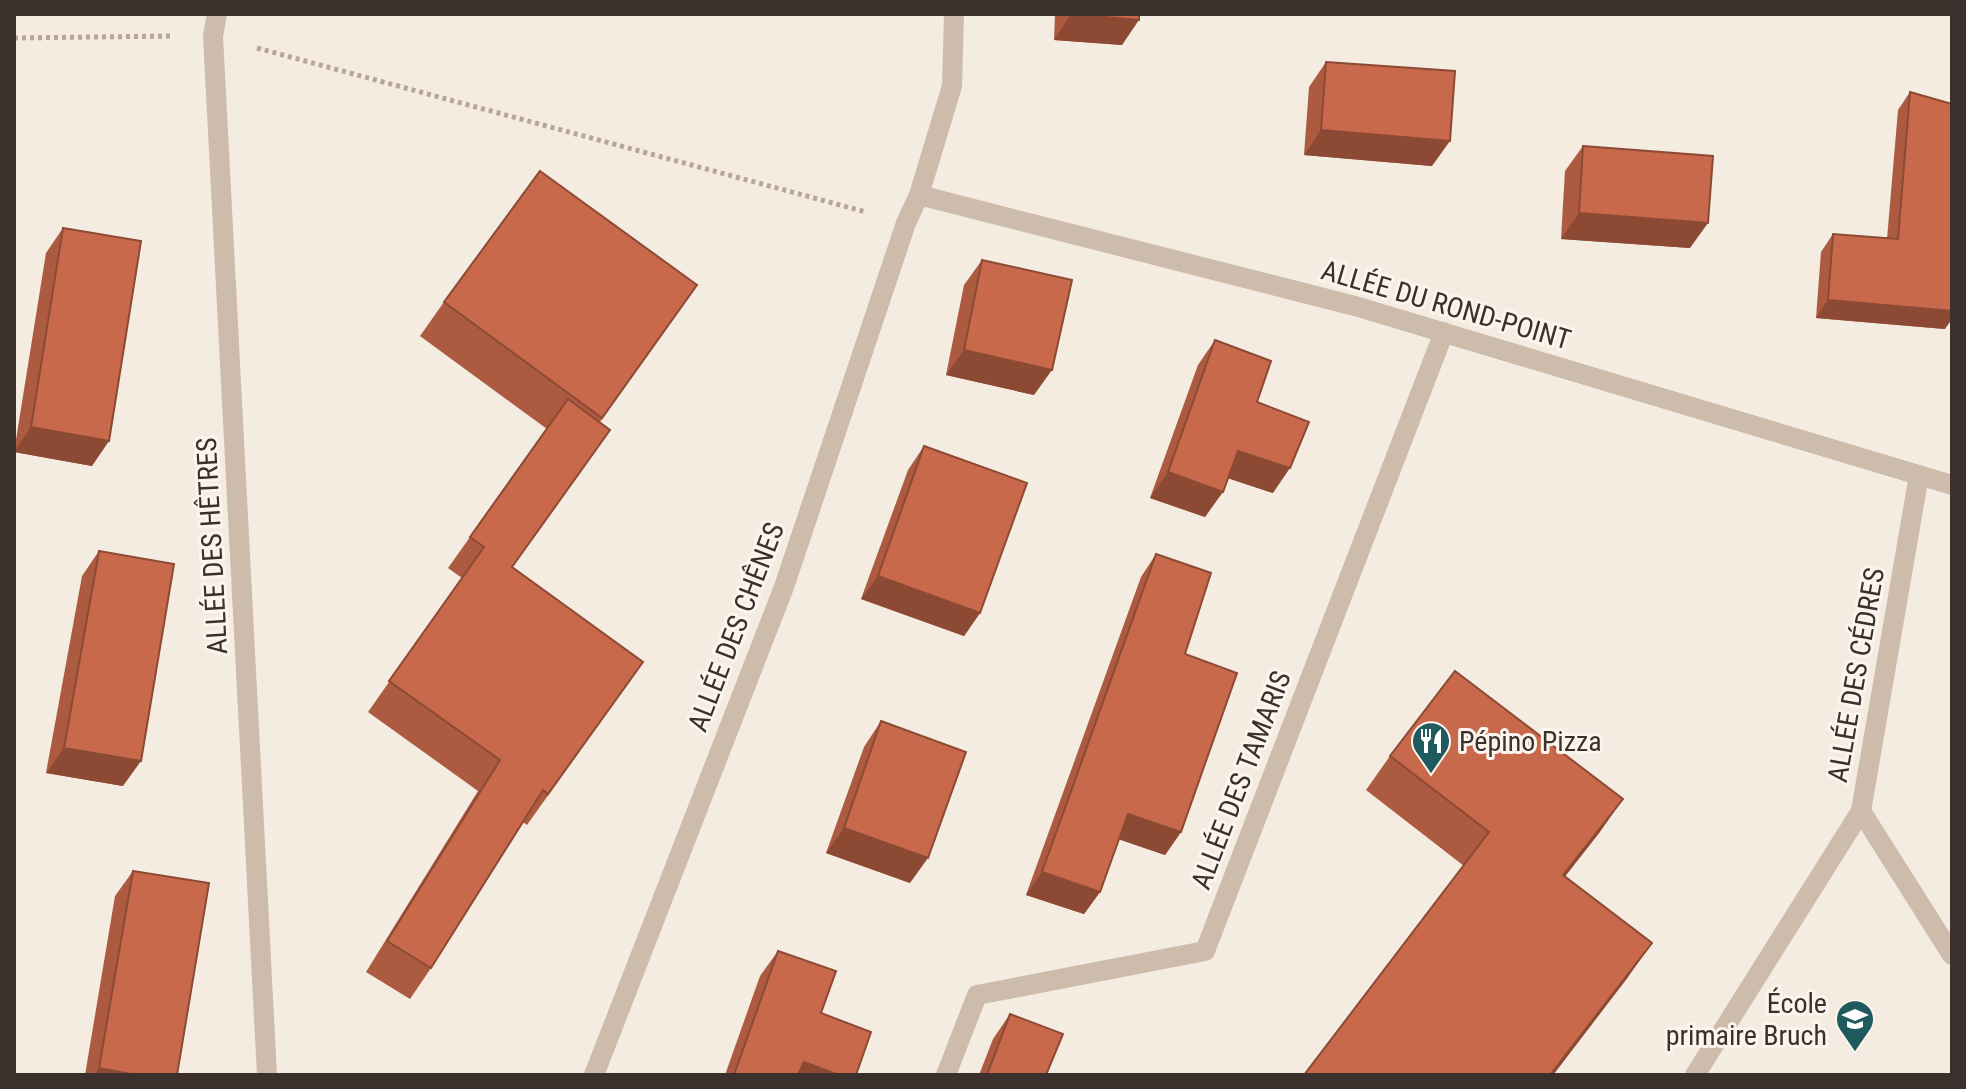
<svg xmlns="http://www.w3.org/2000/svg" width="1966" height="1089" viewBox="0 0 1966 1089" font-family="'Roboto Condensed',sans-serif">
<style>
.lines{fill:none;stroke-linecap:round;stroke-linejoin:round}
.path{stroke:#b9a596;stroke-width:5;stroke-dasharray:4 4;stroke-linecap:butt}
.minor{stroke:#cdbbac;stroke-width:20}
.wall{fill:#ac5a40}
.shaded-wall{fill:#8c4a34}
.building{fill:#c8694b;stroke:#8c4a34;stroke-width:2}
.labels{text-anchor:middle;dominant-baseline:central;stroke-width:6;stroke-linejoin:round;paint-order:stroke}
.street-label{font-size:28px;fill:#3b302b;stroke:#fbf5ee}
.poi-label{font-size:28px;fill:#3b302b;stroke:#fbf5ee;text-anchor:start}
</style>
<rect width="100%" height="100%" fill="#f4ebe1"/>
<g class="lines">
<g class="path">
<polyline points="14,38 173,36"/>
<polyline points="257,48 866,212"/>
</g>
<g class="minor">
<polyline points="217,14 213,36 267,1075"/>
<polyline points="919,195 1355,306 1952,485"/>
<polyline points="1919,475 1861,811 1952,955"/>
<polyline points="594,1075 784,587 906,223 919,195 952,86 954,14"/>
<polyline points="946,1075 977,995 1205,951 1444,332"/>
<polyline points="1695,1075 1861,811"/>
</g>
</g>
<g class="wall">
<polygon points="1055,14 1139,14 1122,45 1054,40"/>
<polygon points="1326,62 1432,166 1304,155 1309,87"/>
<polygon points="1910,92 1945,329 1816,318 1821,252 1833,234 1887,239 1898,110"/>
<polygon points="1583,146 1690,248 1561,239 1565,171"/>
<polygon points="63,228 92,466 14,452 46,253"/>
<polygon points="982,260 1034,395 946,375 964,285"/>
<polygon points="697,285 600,422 512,567 643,662 527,825 523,822 431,968 410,999 366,972 478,791 368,712 462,578 448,568 547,429 420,336 444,302"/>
<polygon points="1215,340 1257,402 1273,493 1228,478 1205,517 1150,498 1198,365"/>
<polygon points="924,446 980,613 964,636 861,599 908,470"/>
<polygon points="99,551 123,786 46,773 82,576"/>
<polygon points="1156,554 1185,654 1181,832 1165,855 1119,839 1100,892 1084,914 1026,895 1141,577"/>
<polygon points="881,721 910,883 826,853 864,747"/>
<polygon points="1390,756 1623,799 1599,833 1564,877 1628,977 1553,1075 1304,1075 1464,866 1366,790"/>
<polygon points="133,871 177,1075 85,1075 115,896"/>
<polygon points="778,951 821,1013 856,1075 725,1075 760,976"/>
<polygon points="1010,1014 1046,1075 979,1075 993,1039"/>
</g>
<g class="shaded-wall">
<polygon points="1071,14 1139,20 1122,45 1054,40"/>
<polygon points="1321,130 1450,141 1432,166 1304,155"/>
<polygon points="1579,213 1708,223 1690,248 1561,239"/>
<polygon points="1828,300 1952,311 1952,319 1945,329 1816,318"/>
<polygon points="964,350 1052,370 1034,395 946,375"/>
<polygon points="31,427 109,441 92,466 14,452"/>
<polygon points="1238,451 1290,468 1273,493 1221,476"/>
<polygon points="1168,472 1223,492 1205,517 1150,498"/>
<polygon points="878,576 980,613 964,636 861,599"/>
<polygon points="64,748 141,761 123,786 46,773"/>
<polygon points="1623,799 1599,833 1539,910 1563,875"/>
<polygon points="1128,814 1181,832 1165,855 1112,837"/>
<polygon points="844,828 928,858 910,883 826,853"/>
<polygon points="1042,872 1100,892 1084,914 1026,895"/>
<polygon points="1652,943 1628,977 1553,1075 1550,1075"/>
<polygon points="804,1062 839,1075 795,1075"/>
<polygon points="99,1068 136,1075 94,1075"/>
</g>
<g class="building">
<polygon points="1071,14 1139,14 1139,20"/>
<polygon points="1326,62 1455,71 1450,141 1321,130"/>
<polygon points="1910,92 1952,104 1952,311 1828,300 1833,234 1898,239"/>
<polygon points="1583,146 1713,156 1708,223 1579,213"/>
<polygon points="540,171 697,285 602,418 444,302"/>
<polygon points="63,228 141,241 109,441 31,427"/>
<polygon points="982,260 1072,280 1052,370 964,350"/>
<polygon points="1215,340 1271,361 1257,402 1309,422 1290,468 1238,451 1223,492 1168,472"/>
<polygon points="568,399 610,430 512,567 643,662 548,794 543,790 431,968 387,941 500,760 389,681 484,547 470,537"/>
<polygon points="924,446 1027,483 980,613 878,576"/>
<polygon points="99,551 174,564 141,761 64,748"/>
<polygon points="1156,554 1211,573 1185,654 1237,673 1181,832 1128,814 1100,892 1042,872"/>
<polygon points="1455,671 1623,799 1563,875 1652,943 1550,1075 1304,1075 1489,832 1390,756"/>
<polygon points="881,721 966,752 928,858 844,828"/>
<polygon points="133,871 209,883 177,1075 136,1075 99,1068"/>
<polygon points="778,951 836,971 821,1013 871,1032 856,1075 839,1075 804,1062 798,1075 734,1075"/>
<polygon points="1010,1014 1063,1034 1046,1075 987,1075"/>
</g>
<defs>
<symbol id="restaurant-pin" viewBox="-11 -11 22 30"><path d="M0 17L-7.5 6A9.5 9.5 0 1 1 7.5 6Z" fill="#1f5a5e" stroke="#fbf5ee"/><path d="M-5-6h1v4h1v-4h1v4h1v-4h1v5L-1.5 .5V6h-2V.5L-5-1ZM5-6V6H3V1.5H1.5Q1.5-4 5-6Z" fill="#fff"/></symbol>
<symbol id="school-pin" viewBox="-11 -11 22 30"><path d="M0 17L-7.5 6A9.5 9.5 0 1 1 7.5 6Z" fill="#1f5a5e" stroke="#fbf5ee"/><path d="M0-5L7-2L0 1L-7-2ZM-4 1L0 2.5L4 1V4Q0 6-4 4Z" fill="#fff"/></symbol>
</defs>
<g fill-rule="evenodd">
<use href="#restaurant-pin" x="1409" y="719" width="44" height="60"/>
<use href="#school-pin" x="1833" y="997" width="44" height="60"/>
</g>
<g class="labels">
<g class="street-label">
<text transform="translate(1446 305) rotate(16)">ALLÉE DU ROND-POINT</text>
<text transform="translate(212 546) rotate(-93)">ALLÉE DES HÊTRES</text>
<text transform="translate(736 627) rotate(-69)">ALLÉE DES CHÊNES</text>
<text transform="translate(1856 675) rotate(-80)">ALLÉE DES CÉDRES</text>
<text transform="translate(1241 780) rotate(-69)">ALLÉE DES TAMARIS</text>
</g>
<g class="poi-label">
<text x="1459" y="741">Pépino Pizza</text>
<text x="1827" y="1003" text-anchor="end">École<tspan x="1827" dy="32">primaire Bruch</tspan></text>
</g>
</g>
<rect width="1966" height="1089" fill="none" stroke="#3b302b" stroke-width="32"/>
</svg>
